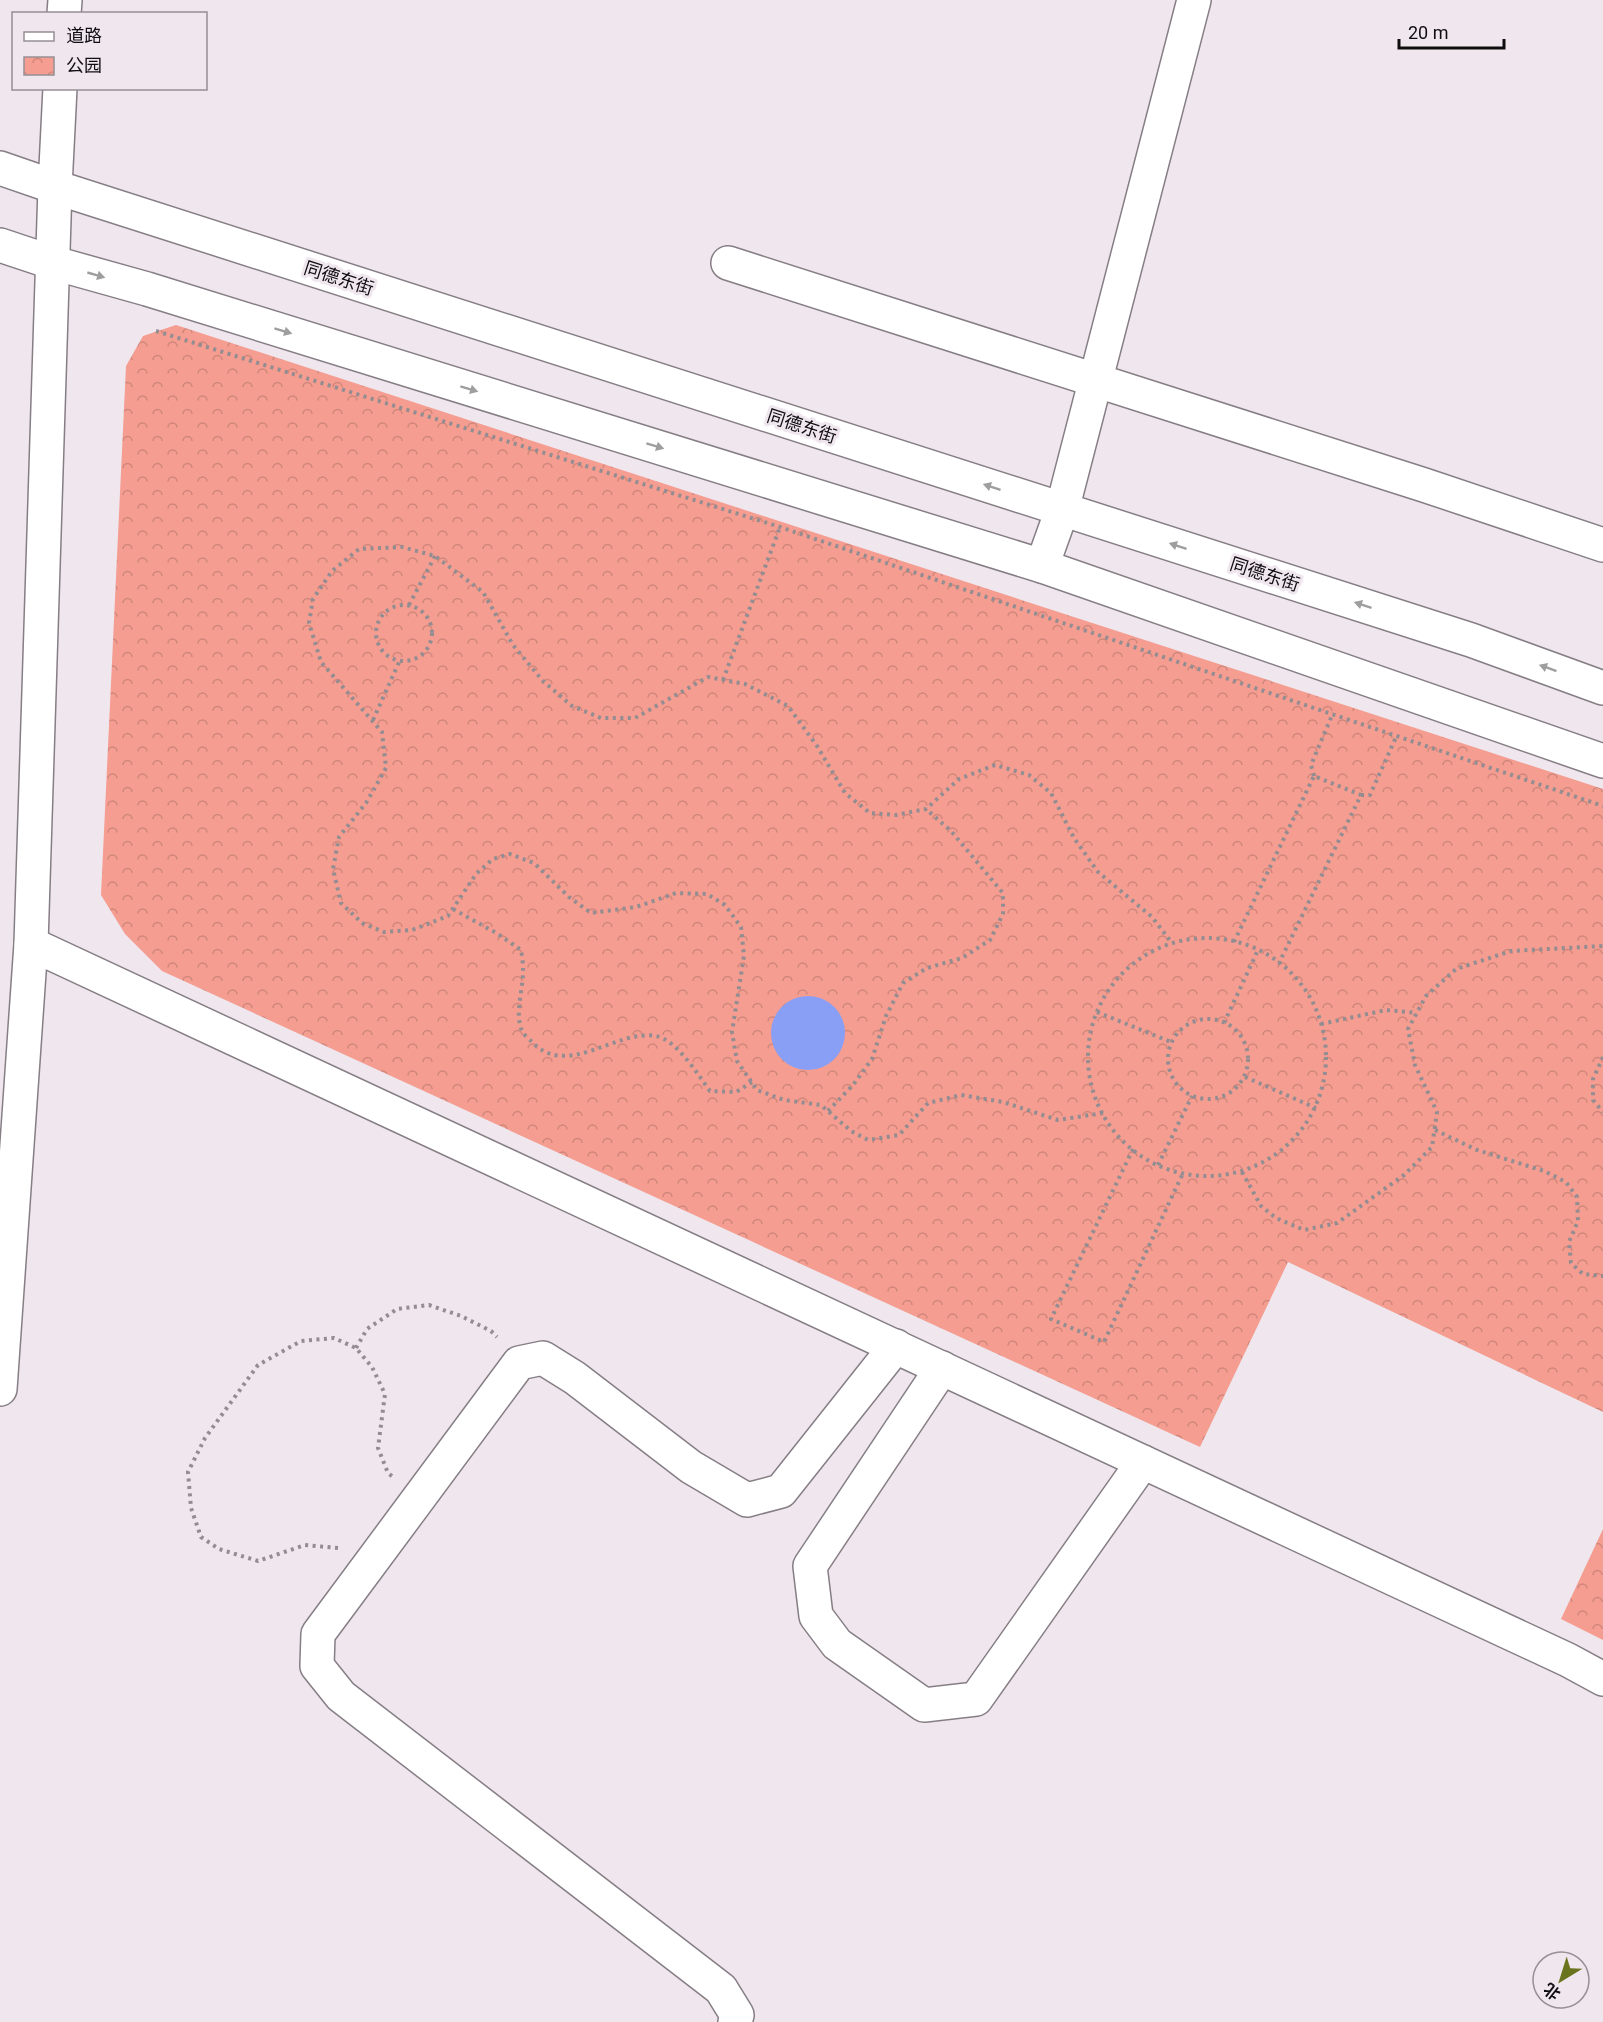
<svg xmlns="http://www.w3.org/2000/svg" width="1603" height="2022" viewBox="0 0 1603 2022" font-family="Roboto,'Noto Sans SC',sans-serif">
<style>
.park{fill:url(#park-crowns)}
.water{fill:#899ff5}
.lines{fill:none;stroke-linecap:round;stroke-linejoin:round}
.minor-casing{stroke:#867e85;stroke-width:36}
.major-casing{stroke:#867e85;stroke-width:36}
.path{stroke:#938d92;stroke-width:4;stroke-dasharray:3 4.5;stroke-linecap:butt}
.minor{stroke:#fff;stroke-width:33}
.major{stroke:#fff;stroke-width:33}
.oneway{fill:#9f9e9f}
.labels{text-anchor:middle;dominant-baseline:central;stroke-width:6;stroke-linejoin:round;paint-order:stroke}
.street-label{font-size:18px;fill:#100d0f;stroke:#efe6ee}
</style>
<defs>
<pattern id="park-crowns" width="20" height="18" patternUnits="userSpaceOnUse" patternTransform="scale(1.5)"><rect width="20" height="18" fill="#f49d90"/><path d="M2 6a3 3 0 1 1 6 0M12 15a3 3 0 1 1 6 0" fill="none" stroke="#d0867b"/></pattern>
</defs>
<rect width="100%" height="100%" fill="#efe6ee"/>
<g class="park">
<polygon points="176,325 1603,789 1603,1412 1288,1262 1200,1447 162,971 125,934 101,895 126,366 143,336"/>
<polygon points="1603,1529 1603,1640 1561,1619"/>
</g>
<circle class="water" cx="808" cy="1033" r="37"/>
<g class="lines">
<defs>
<g id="minor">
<polyline points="728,263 1424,485 1603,545"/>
<polyline points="1042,566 1062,510 1194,0"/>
<polyline points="31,944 1568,1660 1603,1679"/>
<polyline points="942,1368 810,1566 816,1616 837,1644 924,1705 976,1699 1143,1462"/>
<polyline points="735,2022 737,2015 721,1989 341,1696 317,1666 318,1634 519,1363 543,1358 575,1378 691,1467 747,1500 781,1491 896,1346"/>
</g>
<g id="major">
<polyline points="64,14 65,0"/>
<polyline points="0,168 55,187 1471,640 1603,688"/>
<polyline points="0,245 54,263 147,289 1042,566 1603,761"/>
<polyline points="0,1389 31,944 55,187 60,88"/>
</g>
</defs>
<use href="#minor" class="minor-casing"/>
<use href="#major" class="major-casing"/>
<g class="path">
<polyline points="156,331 780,527 1603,806"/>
<polyline points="409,605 435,556"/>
<circle cx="404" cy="633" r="28"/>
<polyline points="723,680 780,527"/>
<polyline points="373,720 400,660"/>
<polyline points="1314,776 1311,765 1333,713"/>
<polyline points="1361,795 1370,795 1397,735"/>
<path d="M453,909L498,934L521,950C522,955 523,962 523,968C524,988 514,1012 522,1031C524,1035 529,1039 531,1041C567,1080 615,1029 656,1036C677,1040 698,1075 710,1091L736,1092L752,1082"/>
<circle cx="1207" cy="1057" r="119"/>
<polyline points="1234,942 1314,776 1361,795 1279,963"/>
<polyline points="1097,1012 1171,1042"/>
<circle cx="1208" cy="1059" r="40"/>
<polyline points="1224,1023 1258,950"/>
<polyline points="1321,1024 1386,1010 1417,1013"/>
<polyline points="1603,1057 1593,1079 1593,1100 1603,1112"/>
<polyline points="1245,1077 1316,1108"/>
<polyline points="828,1111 853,1085 872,1059 886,1016 903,983 927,968 962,958 990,940 1003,914 1003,893 951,831 926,809"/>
<polyline points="1103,1113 1058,1120 1003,1102 961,1095 928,1103 899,1135 868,1140 851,1131 821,1105 784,1100 757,1090 737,1061 732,1032 744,956 741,927 725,905 707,894 676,893 636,907 591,913 569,897 534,863 510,854 493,859 476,874 448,916 412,930 384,932 362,923 341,903 333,869 339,837 366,803 386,768 382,732 321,662 309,623 313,599 332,571 359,549 402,547 435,556 483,592 513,645 543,681 572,706 601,718 635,718 708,677 745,684 788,706 817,746 845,793 870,813 896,815 926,809 959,779 995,765 1029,775 1051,793 1074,838 1098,872 1152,917 1172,943"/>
<polyline points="1435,1130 1477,1150 1544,1171 1566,1182 1577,1197 1578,1221 1569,1242 1571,1263 1583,1274 1603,1276"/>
<polyline points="1133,1149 1051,1319 1104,1342 1183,1173"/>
<polyline points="1158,1165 1192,1096"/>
<polyline points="1242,1172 1261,1206 1276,1218 1304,1230 1337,1223 1404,1175 1432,1147 1437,1112 1415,1065 1408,1029 1426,996 1456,969 1511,951 1603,946"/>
<polyline points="356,1348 367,1329 397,1309 429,1305 461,1316 491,1331 497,1337"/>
<polyline points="338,1548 305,1545 258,1561 219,1549 201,1537 191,1508 188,1472 205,1438 258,1365 301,1341 334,1338 356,1348 372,1367 385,1394 378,1448 388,1473 393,1477"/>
</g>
<use href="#minor" class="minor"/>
<use href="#major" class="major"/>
</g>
<defs><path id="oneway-solid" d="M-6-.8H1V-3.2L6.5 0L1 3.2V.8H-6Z" transform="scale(1.5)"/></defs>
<g class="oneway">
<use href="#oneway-solid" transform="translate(96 275) rotate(16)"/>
<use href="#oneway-solid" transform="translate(283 331) rotate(17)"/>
<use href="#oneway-solid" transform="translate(469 389) rotate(17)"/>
<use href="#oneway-solid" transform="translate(655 446) rotate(17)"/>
<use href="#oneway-solid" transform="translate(992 487) rotate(-162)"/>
<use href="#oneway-solid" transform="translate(1178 546) rotate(-162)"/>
<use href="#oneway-solid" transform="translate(1363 605) rotate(-162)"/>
<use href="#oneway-solid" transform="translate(1548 668) rotate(-160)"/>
</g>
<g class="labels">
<g class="street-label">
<text transform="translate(339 278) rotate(18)">同德东街</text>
<text transform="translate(802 426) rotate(18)">同德东街</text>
<text transform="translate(1265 574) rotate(18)">同德东街</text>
</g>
</g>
<rect x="12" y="12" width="195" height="78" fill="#efe6ee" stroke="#968f95" stroke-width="1.5"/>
<rect x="24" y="32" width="30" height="9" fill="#ffffff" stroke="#968f95" stroke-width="1.5"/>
<text x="66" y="42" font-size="18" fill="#100d0f">道路</text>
<rect x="24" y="57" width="30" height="18" fill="url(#park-crowns)" stroke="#968f95" stroke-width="1.5"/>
<text x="66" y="72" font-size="18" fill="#100d0f">公园</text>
<g transform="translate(1561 1980) rotate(218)"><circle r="28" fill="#efe6ee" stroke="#968f95" stroke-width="1.5"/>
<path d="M0-4.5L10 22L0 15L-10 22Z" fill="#6a741e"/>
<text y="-9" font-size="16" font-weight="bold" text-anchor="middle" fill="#100d0f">北</text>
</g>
<path d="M1399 39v9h105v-9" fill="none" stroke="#100d0f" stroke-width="3"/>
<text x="1408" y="39" font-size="18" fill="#100d0f" stroke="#efe6ee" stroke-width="4.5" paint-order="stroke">20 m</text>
</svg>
